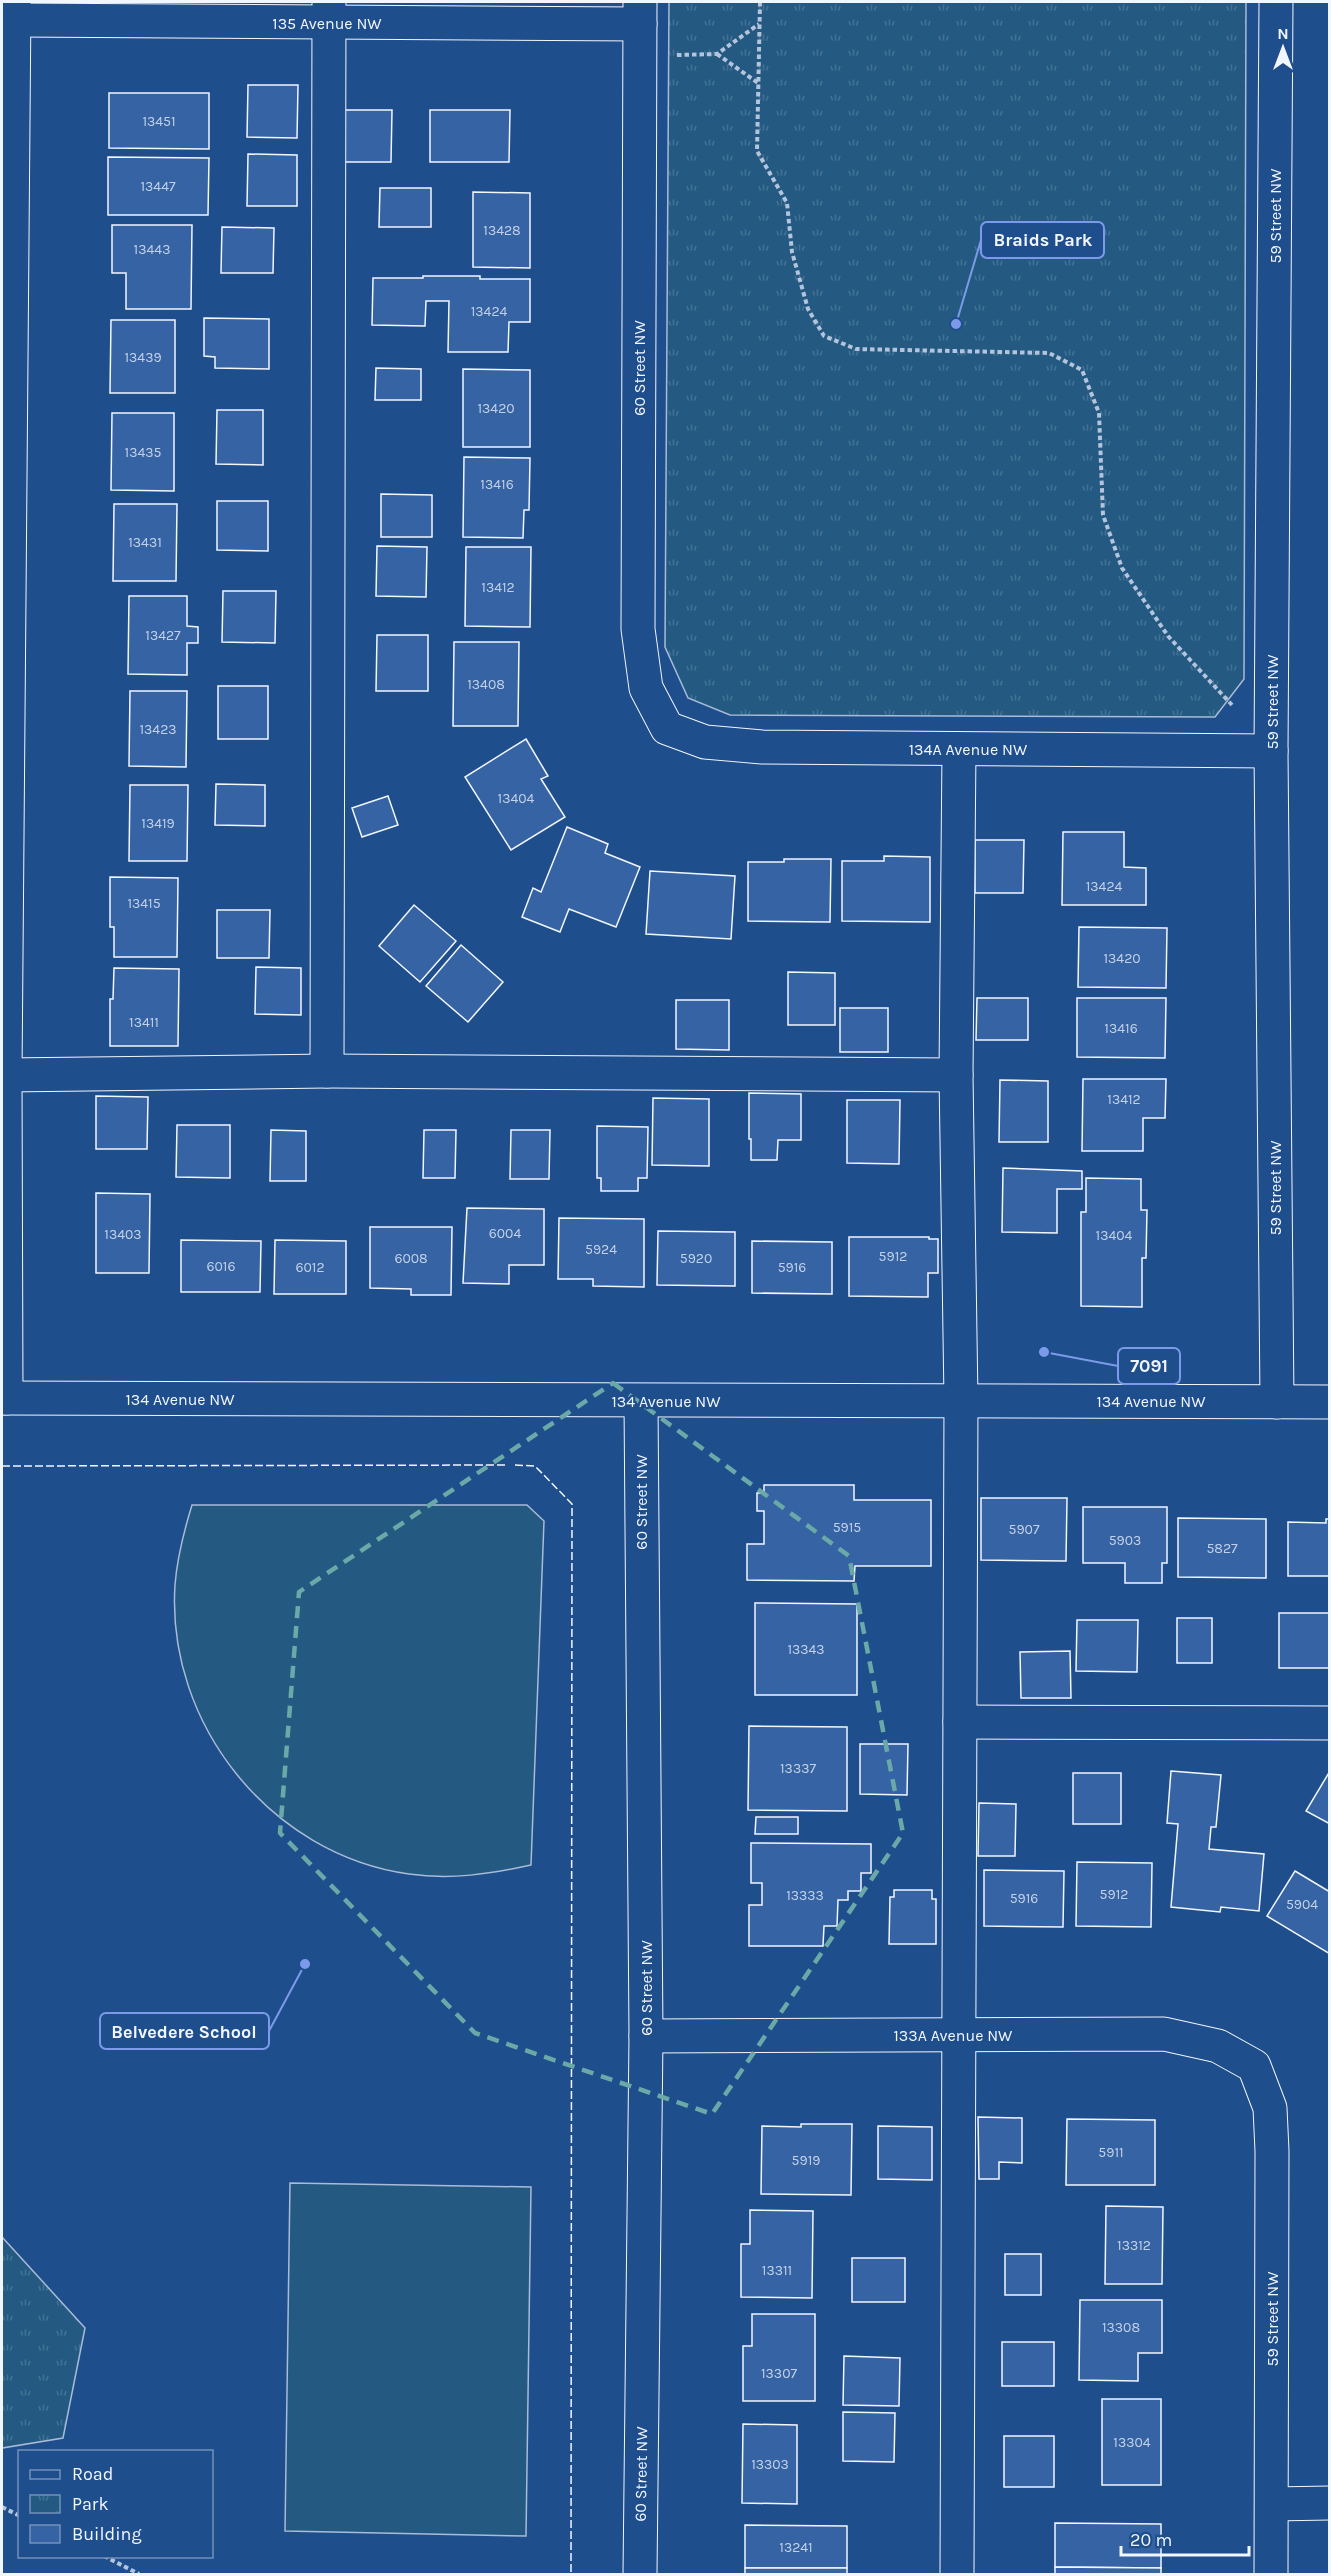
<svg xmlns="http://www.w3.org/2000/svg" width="1331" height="2576" viewBox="0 0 1331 2576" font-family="Karla,sans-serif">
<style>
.grass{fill:#245a82;stroke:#a8bbd7;stroke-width:1.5}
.park{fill:url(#park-tufts);stroke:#a8bbd7;stroke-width:1.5}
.building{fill:#3563a3;stroke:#f2f6ff;stroke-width:1.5}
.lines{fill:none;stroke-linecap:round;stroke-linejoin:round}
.minor-casing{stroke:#f2f6ff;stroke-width:35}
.path{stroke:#b3c4dc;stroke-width:4;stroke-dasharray:4.5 3;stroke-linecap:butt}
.minor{stroke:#1f4e8c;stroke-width:33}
.fence{stroke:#f2f6ff;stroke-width:1.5;stroke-dasharray:8 3;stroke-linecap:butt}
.marked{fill:none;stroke:#6aa9a8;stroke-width:4.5;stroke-dasharray:12 8;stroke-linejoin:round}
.labels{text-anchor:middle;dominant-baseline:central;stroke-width:4.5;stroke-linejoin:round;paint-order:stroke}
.number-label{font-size:14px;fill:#c3d1e8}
.street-label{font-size:16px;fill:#f2f6ff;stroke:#1f4e8c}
.leader{fill:none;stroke:#7d9aea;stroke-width:2}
.callout-dot{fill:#7d9aea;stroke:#1f4e8c;stroke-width:2}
.callout{fill:#1f4e8c;stroke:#7d9aea;stroke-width:2}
.callout-label{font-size:18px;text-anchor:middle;font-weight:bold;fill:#f2f6ff}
</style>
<defs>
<pattern id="park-tufts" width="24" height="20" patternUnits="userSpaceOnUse" patternTransform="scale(1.5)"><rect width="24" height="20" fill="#245a82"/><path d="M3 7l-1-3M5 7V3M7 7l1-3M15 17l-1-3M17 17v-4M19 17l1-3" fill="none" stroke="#447295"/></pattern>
</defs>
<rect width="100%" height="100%" fill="#1f4e8c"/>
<g class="grass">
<path d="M192,1505H527L544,1521L531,1865C490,1874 451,1880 409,1874C271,1855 166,1724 175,1585C177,1558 184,1531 192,1505Z"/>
<polygon points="290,2183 531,2187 526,2536 285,2531"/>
</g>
<g class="park">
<polygon points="669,2 1246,2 1244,679 1215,717 730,715 688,698 665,647"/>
<polygon points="2,2237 85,2328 63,2438 2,2448"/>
</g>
<g class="building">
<polygon points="248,85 298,85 297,138 247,137"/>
<polygon points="109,93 209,93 209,149 109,148"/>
<polygon points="344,110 392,110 391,162 344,162"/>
<polygon points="430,110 510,110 509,162 430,162"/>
<polygon points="248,154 297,155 297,206 247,206"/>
<polygon points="108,157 209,158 208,215 108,215"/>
<polygon points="380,188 431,188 431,227 379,227"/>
<polygon points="473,192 530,193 530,268 473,267"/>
<polygon points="112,225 192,225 191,309 126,309 126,273 112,273"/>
<polygon points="222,227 274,228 273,273 221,273"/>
<polygon points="423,276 480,276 480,279 530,279 530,322 509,322 508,352 448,352 449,301 426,301 425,326 372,325 373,278 423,278"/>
<polygon points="204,318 269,319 269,369 215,368 215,357 204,356"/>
<polygon points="111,320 175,320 175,393 110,393"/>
<polygon points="376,368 421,369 421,400 375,400"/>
<polygon points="463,369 530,370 530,447 463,447"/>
<polygon points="217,410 263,410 263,465 216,464"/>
<polygon points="112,413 174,413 174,491 111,490"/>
<polygon points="464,457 530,458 529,510 524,510 523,538 463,537"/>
<polygon points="381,494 432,495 432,537 381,537"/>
<polygon points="217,501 268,501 268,551 217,550"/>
<polygon points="114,504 177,504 176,581 113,581"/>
<polygon points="377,546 427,547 426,597 376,596"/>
<polygon points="466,547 531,547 530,627 465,626"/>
<polygon points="223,591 276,591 275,643 222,642"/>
<polygon points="129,596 187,596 187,626 198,627 198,643 187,643 187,675 128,674"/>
<polygon points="377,635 428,635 428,691 376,691"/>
<polygon points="454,642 519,642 518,726 453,726"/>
<rect x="218" y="686" width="50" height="53"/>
<polygon points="130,691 187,691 186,767 129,766"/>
<polygon points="526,739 548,776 541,779 565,817 511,850 465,777"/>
<polygon points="216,784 265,785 265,826 215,825"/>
<polygon points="130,785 188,785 187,861 129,861"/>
<polygon points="388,796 398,825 362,837 352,808"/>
<polygon points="567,827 608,844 605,853 640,867 616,927 569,909 560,932 522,917 533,888 541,892"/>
<polygon points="1063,832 1124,832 1124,867 1146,868 1146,905 1062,905"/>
<polygon points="975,840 1024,840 1023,893 975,893"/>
<polygon points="884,856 930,857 930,922 842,921 842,861 884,861"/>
<polygon points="784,859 831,859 830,922 748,921 748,862 784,862"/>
<polygon points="650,871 735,876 731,939 646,934"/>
<polygon points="110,877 178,878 177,957 114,957 114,927 110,927"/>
<polygon points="414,905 456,941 420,982 379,946"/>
<polygon points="217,910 270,910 269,958 217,958"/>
<polygon points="1079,927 1167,928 1166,988 1078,987"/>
<polygon points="461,945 503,982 468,1022 426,986"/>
<polygon points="256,967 301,968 301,1015 255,1014"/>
<polygon points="114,968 179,969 178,1046 110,1046 110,999 113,999"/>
<polygon points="788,972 835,973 835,1025 788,1025"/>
<polygon points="977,998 1028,998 1028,1040 976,1040"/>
<polygon points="1077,998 1166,998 1165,1058 1077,1057"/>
<polygon points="676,1000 729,1000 729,1050 676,1049"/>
<rect x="840" y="1008" width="48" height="44"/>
<polygon points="1083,1079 1166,1079 1165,1118 1143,1118 1143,1151 1082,1151"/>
<polygon points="1000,1080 1048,1081 1048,1142 999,1142"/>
<polygon points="749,1093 801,1094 801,1140 778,1140 777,1160 751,1160 751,1139 749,1139"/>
<polygon points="96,1096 148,1097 147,1149 96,1149"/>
<polygon points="653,1098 709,1099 709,1166 652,1165"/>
<polygon points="847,1100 900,1100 899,1164 847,1163"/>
<polygon points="177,1125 230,1125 230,1178 176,1177"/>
<polygon points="597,1126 648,1127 647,1178 638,1178 638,1191 601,1191 601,1178 597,1178"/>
<polygon points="271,1130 306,1131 306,1181 270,1181"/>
<polygon points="424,1130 456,1130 455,1178 423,1178"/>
<polygon points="511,1130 550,1130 549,1179 510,1179"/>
<polygon points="1003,1168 1082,1171 1082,1189 1057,1189 1057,1233 1002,1232"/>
<polygon points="1086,1178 1141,1179 1141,1210 1147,1210 1146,1258 1142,1258 1142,1307 1081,1306 1081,1212 1086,1212"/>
<polygon points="96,1193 150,1194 149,1273 96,1273"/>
<polygon points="467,1208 544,1209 544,1265 509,1265 509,1284 463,1283"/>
<polygon points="559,1218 644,1219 644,1287 593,1286 593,1279 558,1279"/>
<polygon points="370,1227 452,1227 451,1295 411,1295 411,1289 370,1288"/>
<polygon points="658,1231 735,1232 735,1286 657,1285"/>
<polygon points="849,1237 929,1237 929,1239 938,1239 938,1273 928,1273 928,1297 849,1296"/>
<polygon points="181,1240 261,1241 260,1292 181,1292"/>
<polygon points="275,1240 346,1241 346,1294 274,1294"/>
<polygon points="752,1241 832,1242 832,1294 752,1293"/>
<polygon points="764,1485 854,1485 854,1500 931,1500 931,1566 855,1566 854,1581 747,1580 747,1544 764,1544 764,1511 757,1511 757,1493 764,1493"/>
<polygon points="981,1498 1067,1498 1066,1561 981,1560"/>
<polygon points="1083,1507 1167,1507 1167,1563 1162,1563 1162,1583 1125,1583 1125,1563 1083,1563"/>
<polygon points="1178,1518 1266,1519 1266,1578 1178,1577"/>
<polygon points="1326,1519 1330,1519 1330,1576 1288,1576 1288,1522 1326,1523"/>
<polygon points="755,1603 857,1604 857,1695 755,1695"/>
<rect x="1279" y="1613" width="51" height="55"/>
<rect x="1177" y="1618" width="35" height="45"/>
<polygon points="1077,1620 1138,1620 1137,1672 1076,1671"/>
<polygon points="1070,1651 1071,1698 1021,1698 1020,1652"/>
<polygon points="749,1726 847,1727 847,1811 748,1810"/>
<polygon points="860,1744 908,1744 907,1795 860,1794"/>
<polygon points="1171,1771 1221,1775 1216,1827 1211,1827 1209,1849 1264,1854 1259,1911 1221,1907 1220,1912 1171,1907 1178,1824 1167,1823"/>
<polygon points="1330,1771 1330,1824 1306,1811"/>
<rect x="1073" y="1773" width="48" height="51"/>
<polygon points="979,1803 1016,1804 1015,1856 978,1856"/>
<polygon points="756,1817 798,1817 798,1834 755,1834"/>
<polygon points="751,1843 871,1844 871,1873 861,1873 861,1891 848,1891 848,1900 838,1900 837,1926 824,1926 823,1946 749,1946 749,1905 762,1905 762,1883 751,1883"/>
<polygon points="1077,1862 1152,1863 1151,1927 1076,1926"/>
<polygon points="984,1870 1064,1871 1063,1927 984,1926"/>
<polygon points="1295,1871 1330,1892 1330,1954 1267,1916"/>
<polygon points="894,1890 932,1890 932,1899 936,1899 936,1944 889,1944 890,1897 894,1897"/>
<polygon points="978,2117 1022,2118 1022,2163 999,2162 999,2179 979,2179"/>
<polygon points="1067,2119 1155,2120 1155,2185 1066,2185"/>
<polygon points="801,2124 852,2124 851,2195 761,2194 762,2126 801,2127"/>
<polygon points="878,2126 932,2127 932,2180 878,2179"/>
<polygon points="1106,2206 1163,2207 1162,2284 1105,2284"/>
<polygon points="750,2210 813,2211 812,2298 741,2297 741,2244 750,2244"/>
<rect x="1005" y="2254" width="36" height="41"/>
<rect x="852" y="2258" width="53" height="44"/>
<polygon points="1080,2300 1162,2300 1162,2353 1138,2353 1138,2381 1079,2380"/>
<polygon points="752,2314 815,2314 815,2401 743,2401 743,2346 752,2346"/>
<rect x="1002" y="2342" width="52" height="44"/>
<polygon points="844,2356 900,2358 899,2406 843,2405"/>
<rect x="1102" y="2399" width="59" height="86"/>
<polygon points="843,2412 895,2413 894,2462 843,2461"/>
<polygon points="743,2424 797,2425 797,2504 742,2503"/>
<rect x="1004" y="2436" width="50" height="51"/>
<polygon points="1055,2523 1161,2524 1161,2568 1055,2567"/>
<polygon points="745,2525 847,2526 847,2568 745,2568"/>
<polygon points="1055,2567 1161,2568 1161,2574 1055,2574"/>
<rect x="745" y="2568" width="102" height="6"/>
</g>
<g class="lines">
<defs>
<g id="minor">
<polyline points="640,2 638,629 646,688 667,728 705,742 762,747 1271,751"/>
<polyline points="1276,2 1271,751 1277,1402"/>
<polyline points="14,20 640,24"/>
<polyline points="327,1071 329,2"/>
<polyline points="5,1075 327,1071 956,1075"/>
<path d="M2,1398C444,1399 887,1402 1330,1402"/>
<polyline points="6,1398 5,1075 14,2"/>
<polyline points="960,1722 1330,1723"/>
<polyline points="646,2036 1164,2034 1218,2046 1254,2066 1270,2108 1272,2151 1271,2574"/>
<polyline points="1272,2504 1330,2503"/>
<polyline points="640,2574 646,2036 641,1402"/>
<polyline points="957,2574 961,1400 956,1075 959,749"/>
</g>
</defs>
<use href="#minor" class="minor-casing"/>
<g class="path">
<polyline points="760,2 757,151 787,203 792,252 808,309 824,336 856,349 1049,353 1082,370 1099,413 1103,515 1122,568 1168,636 1232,705"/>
<polyline points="717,54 758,83"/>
<polyline points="677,55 717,54 759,24"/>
<polyline points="2,2507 20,2516"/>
<polyline points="104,2556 139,2574"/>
</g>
<use href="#minor" class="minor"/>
<g class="fence">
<polyline points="515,1465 535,1466 572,1504 571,2574"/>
<polyline points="2,1466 507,1465"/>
</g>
</g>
<path class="marked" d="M613,1383L849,1556L903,1833L712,2114L475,2033L280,1833L299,1592Z"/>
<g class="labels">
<g class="number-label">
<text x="159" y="121">13451</text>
<text x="158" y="186">13447</text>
<text x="502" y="230">13428</text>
<text x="152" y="249">13443</text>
<text x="489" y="311">13424</text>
<text x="143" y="357">13439</text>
<text x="496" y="408">13420</text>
<text x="143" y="452">13435</text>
<text x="497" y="484">13416</text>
<text x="145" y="542">13431</text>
<text x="498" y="587">13412</text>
<text x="163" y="635">13427</text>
<text x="486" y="684">13408</text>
<text x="158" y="729">13423</text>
<text x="516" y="798">13404</text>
<text x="158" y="823">13419</text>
<text x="1104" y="886">13424</text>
<text x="144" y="903">13415</text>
<text x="1122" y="958">13420</text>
<text x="144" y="1022">13411</text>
<text x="1121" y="1028">13416</text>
<text x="1124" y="1099">13412</text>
<text x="505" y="1233">6004</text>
<text x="123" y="1234">13403</text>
<text x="1114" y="1235">13404</text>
<text x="601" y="1249">5924</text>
<text x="893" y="1256">5912</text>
<text x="411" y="1258">6008</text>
<text x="696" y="1258">5920</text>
<text x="221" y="1266">6016</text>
<text x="310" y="1267">6012</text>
<text x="792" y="1267">5916</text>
<text x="847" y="1527">5915</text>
<text x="1024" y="1529">5907</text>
<text x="1125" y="1540">5903</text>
<text x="1222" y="1548">5827</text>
<text x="806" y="1649">13343</text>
<text x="798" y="1768">13337</text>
<text x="1114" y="1894">5912</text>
<text x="805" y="1895">13333</text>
<text x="1024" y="1898">5916</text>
<text x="1302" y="1904">5904</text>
<text x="1111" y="2152">5911</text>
<text x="806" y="2160">5919</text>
<text x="1134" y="2245">13312</text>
<text x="777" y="2270">13311</text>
<text x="1121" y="2327">13308</text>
<text x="779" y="2373">13307</text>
<text x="1132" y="2442">13304</text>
<text x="770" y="2464">13303</text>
<text x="796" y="2547">13241</text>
</g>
<g class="street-label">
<text x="327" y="23">135 Avenue NW</text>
<text transform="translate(1275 216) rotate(-90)">59 Street NW</text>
<text transform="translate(639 368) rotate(-90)">60 Street NW</text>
<text transform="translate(1272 702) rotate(-90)">59 Street NW</text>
<text x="968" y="749">134A Avenue NW</text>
<text transform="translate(1275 1188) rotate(-90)">59 Street NW</text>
<text x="180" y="1399">134 Avenue NW</text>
<text x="666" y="1401">134 Avenue NW</text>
<text x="1151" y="1401">134 Avenue NW</text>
<text transform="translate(641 1502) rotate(-90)">60 Street NW</text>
<text transform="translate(646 1988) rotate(-90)">60 Street NW</text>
<text x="953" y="2035">133A Avenue NW</text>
<text transform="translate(1272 2319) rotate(-90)">59 Street NW</text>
<text transform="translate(641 2474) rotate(-89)">60 Street NW</text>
</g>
</g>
<path class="leader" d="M956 324L981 240M1044 1352L1118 1366M305 1964L269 2031"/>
<g class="callout-dot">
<circle cx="956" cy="324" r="6"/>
<circle cx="1044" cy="1352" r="6"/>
<circle cx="305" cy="1964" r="6"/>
</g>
<g class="callout">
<rect x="981" y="222" width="123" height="36" rx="6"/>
<rect x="1118" y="1348" width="62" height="36" rx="6"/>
<rect x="100" y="2013" width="169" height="36" rx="6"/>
</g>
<g class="callout-label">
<text x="1043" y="246">Braids Park</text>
<text x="1149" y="1372">7091</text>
<text x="184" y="2038">Belvedere School</text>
</g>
<rect width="1331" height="2576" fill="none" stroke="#f2f6ff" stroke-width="6"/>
<rect x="18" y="2450" width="195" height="108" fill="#1f4e8c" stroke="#7391ba" stroke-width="1.5"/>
<rect x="30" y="2470" width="30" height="9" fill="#1f4e8c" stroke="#7391ba" stroke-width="1.5"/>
<text x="72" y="2480" font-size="18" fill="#f2f6ff">Road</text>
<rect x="30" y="2495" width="30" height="18" fill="url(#park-tufts)" stroke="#7391ba" stroke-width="1.5"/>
<text x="72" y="2510" font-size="18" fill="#f2f6ff">Park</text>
<rect x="30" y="2525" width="30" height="18" fill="#3563a3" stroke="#7391ba" stroke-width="1.5"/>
<text x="72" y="2540" font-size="18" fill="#f2f6ff">Building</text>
<g transform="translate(1283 48)" stroke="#1f4e8c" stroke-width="4.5" paint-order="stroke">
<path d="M0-4.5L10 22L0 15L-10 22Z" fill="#f2f6ff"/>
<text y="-9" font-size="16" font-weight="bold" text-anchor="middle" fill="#f2f6ff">N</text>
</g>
<path d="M1121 2546v9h128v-9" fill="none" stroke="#f2f6ff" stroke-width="3"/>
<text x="1130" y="2546" font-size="18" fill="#f2f6ff" stroke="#1f4e8c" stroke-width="4.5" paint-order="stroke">20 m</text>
</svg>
